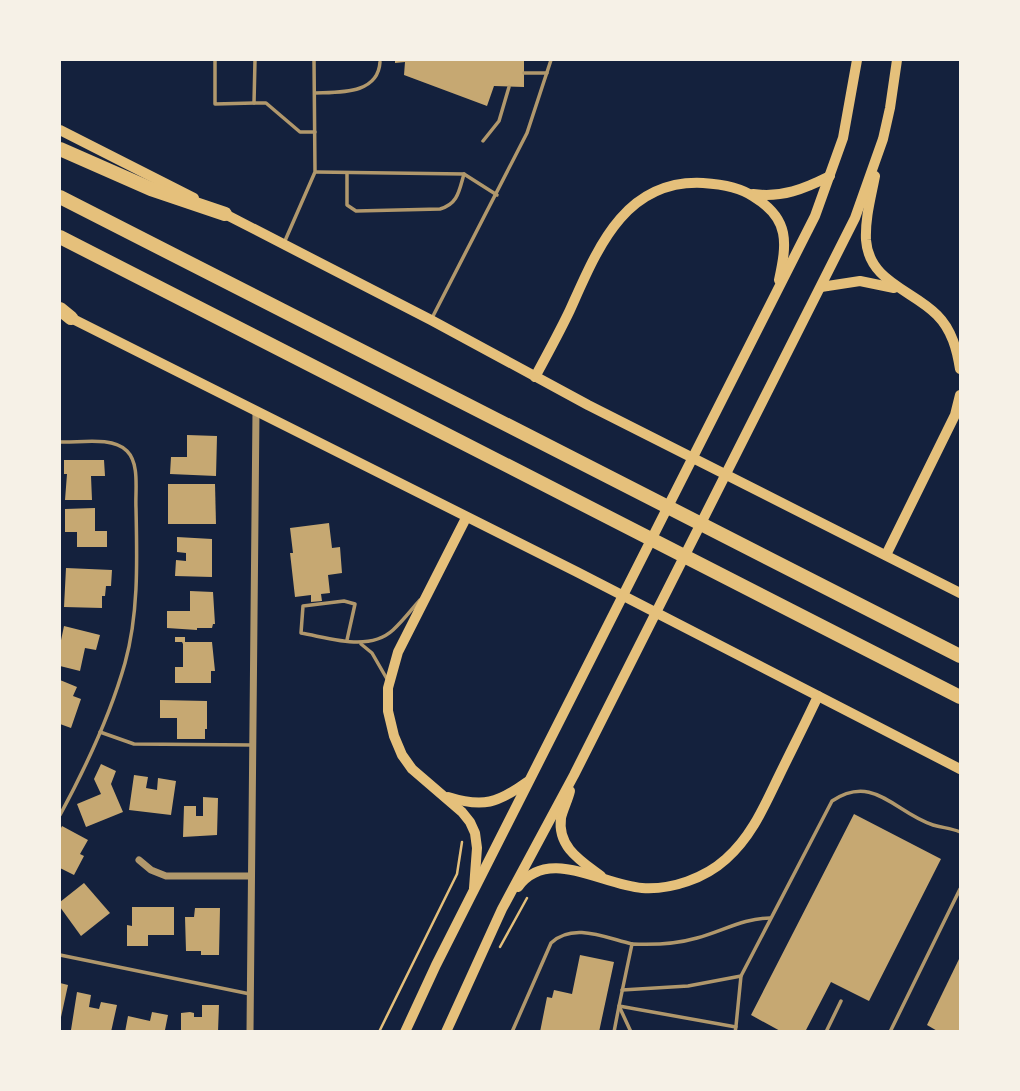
<svg xmlns="http://www.w3.org/2000/svg" width="1020" height="1091" viewBox="0 0 1020 1091" font-family="'Source Sans 3',sans-serif">
<style>
.building{fill:#c6a872}
.lines{fill:none;stroke-linecap:round;stroke-linejoin:round}
.path{stroke:#e5c07b;stroke-width:2.5}
.service{stroke:#b1986c;stroke-width:3.5}
.minor{stroke:#b1986c;stroke-width:7}
.secondary{stroke:#e5c07b;stroke-width:10}
.motorway{stroke:#e5c07b;stroke-width:14}
</style>
<rect width="100%" height="100%" fill="#14213d"/>
<g class="building">
<polygon points="395,60 524,61 524,87 494,86 487,106 404,75 405,62 395,63"/>
<polygon points="187,435 217,436 216,476 170,474 171,457 187,457"/>
<polygon points="64,460 104,460 105,476 91,476 92,500 65,500 67,474 64,474"/>
<polygon points="168,484 215,484 216,524 168,524"/>
<polygon points="95,508 95,531 107,531 107,547 77,547 77,532 65,532 65,509"/>
<polygon points="329,523 332,548 340,547 342,573 328,575 330,593 321,594 322,601 311,602 311,595 295,597 290,553 293,553 290,528"/>
<polygon points="177,537 212,539 212,577 175,576 176,560 186,561 186,553 177,552"/>
<polygon points="66,568 112,570 111,586 106,586 105,596 102,596 102,608 64,607"/>
<polygon points="190,591 213,592 215,624 213,624 212,628 197,628 197,630 167,628 167,611 190,611"/>
<polygon points="64,626 100,635 96,650 85,648 80,671 60,666 60,645"/>
<polygon points="175,637 185,637 185,642 212,642 215,671 211,671 211,683 175,683 175,667 183,667 183,644 182,642 175,642"/>
<polygon points="60,680 77,687 73,696 81,699 71,728 60,724"/>
<polygon points="160,700 207,701 207,729 205,729 205,739 177,739 177,718 160,718"/>
<polygon points="101,764 116,771 111,784 123,812 86,827 77,804 101,794 94,779"/>
<polygon points="134,775 148,777 146,788 157,790 158,778 176,781 171,815 129,810"/>
<polygon points="203,797 218,798 217,835 183,837 184,806 196,806 196,816 203,816"/>
<polygon points="854,814 941,859 869,1001 831,982 805,1032 782,1032 751,1015"/>
<polygon points="62,826 88,840 80,854 84,856 74,875 60,868 60,830"/>
<polygon points="84,883 110,913 81,936 60,907 60,902"/>
<polygon points="132,907 174,907 174,935 148,935 148,946 127,946 127,925 132,926"/>
<polygon points="195,908 220,908 219,955 201,955 201,951 186,951 185,917 194,917"/>
<polygon points="580,955 614,962 599,1032 540,1032 547,997 552,998 554,990 572,994"/>
<polygon points="960,957 960,1032 939,1032 927,1025"/>
<polygon points="60,983 68,985 61,1017 60,1017"/>
<polygon points="77,992 91,995 89,1007 99,1009 101,1002 117,1005 111,1032 71,1030"/>
<polygon points="202,1005 219,1005 218,1032 181,1032 181,1013 190,1012 194,1013 194,1017 202,1017"/>
<polygon points="152,1012 168,1015 165,1030 125,1032 128,1016 150,1021"/>
</g>
<g class="lines">
<g class="path">
<polyline points="500,947 527,898"/>
<polyline points="379,1032 457,874 462,842"/>
</g>
<g class="service">
<polyline points="215,60 215,104 254,103"/>
<polyline points="255,60 254,103 266,103 300,132 315,132"/>
<polyline points="524,73 547,73"/>
<path d="M315,93C338,92 378,95 380,62"/>
<polyline points="483,141 499,121 509,87"/>
<polyline points="316,172 464,174 497,195"/>
<path d="M347,173V205L356,211L440,209C458,204 459,191 464,174"/>
<polyline points="284,243 315,172 314,60"/>
<polyline points="432,318 527,133 551,60"/>
<path d="M60,442C79,443 112,436 127,451C140,464 135,491 136,508C137,558 139,613 125,663C110,716 86,767 60,815"/>
<path d="M347,640L355,604L344,601L303,606L301,633C330,638 369,652 393,630C403,621 411,610 420,600"/>
<polyline points="361,644 372,653 387,679"/>
<polyline points="100,732 134,744 252,745"/>
<polyline points="60,955 250,994"/>
<path d="M622,990L688,986L741,976L832,801C874,773 895,813 933,825C943,828 951,828 960,832"/>
<polyline points="736,1026 741,976"/>
<path d="M512,1032L551,943C573,922 606,938 632,944"/>
<polyline points="614,1032 619,1006 736,1027 735,1032"/>
<path d="M631,1032L619,1006L632,944C653,945 676,944 697,938C723,931 744,918 770,918"/>
<polyline points="826,1032 841,1001"/>
<polyline points="890,1032 960,889"/>
</g>
<g class="minor">
<polyline points="139,860 151,870 166,876 251,876"/>
<polyline points="250,1032 256,411"/>
</g>
<g class="secondary">
<polyline points="60,130 194,198"/>
<path d="M875,176C871,197 865,218 866,240C869,282 913,290 937,315C952,330 957,350 960,369"/>
<path d="M753,194C782,198 804,189 830,176"/>
<polyline points="221,212 431,320 588,405 960,593"/>
<polyline points="821,287 860,281 894,288"/>
<polyline points="65,315 577,572 960,769"/>
<path d="M535,377C547,355 559,333 570,310C597,250 624,179 703,183C720,184 740,187 754,197C790,219 787,243 779,280"/>
<polyline points="466,518 398,652 388,688 388,711 394,736 402,755 412,769 462,812 470,822 475,833 477,848 474,888"/>
<polyline points="886,555 955,415 960,395"/>
<path d="M570,791C568,800 563,809 561,818C557,847 581,861 601,876"/>
<path d="M448,797C483,808 498,803 527,782"/>
<path d="M518,887C548,846 602,885 642,888C672,890 705,878 726,859C751,837 764,807 778,778C791,751 805,724 818,696"/>
<polyline points="405,1032 436,965 815,216 843,138 857,60"/>
<polyline points="446,1032 502,909 574,775 855,218 883,139 890,108 897,60"/>
</g>
<g class="motorway">
<polyline points="60,149 151,189 225,214"/>
<polyline points="60,197 960,656"/>
<polyline points="60,237 960,697"/>
<polyline points="60,309 71,318"/>
</g>
</g>
<rect width="1020" height="1091" fill="none" stroke="#f6f1e7" stroke-width="122"/>
</svg>
